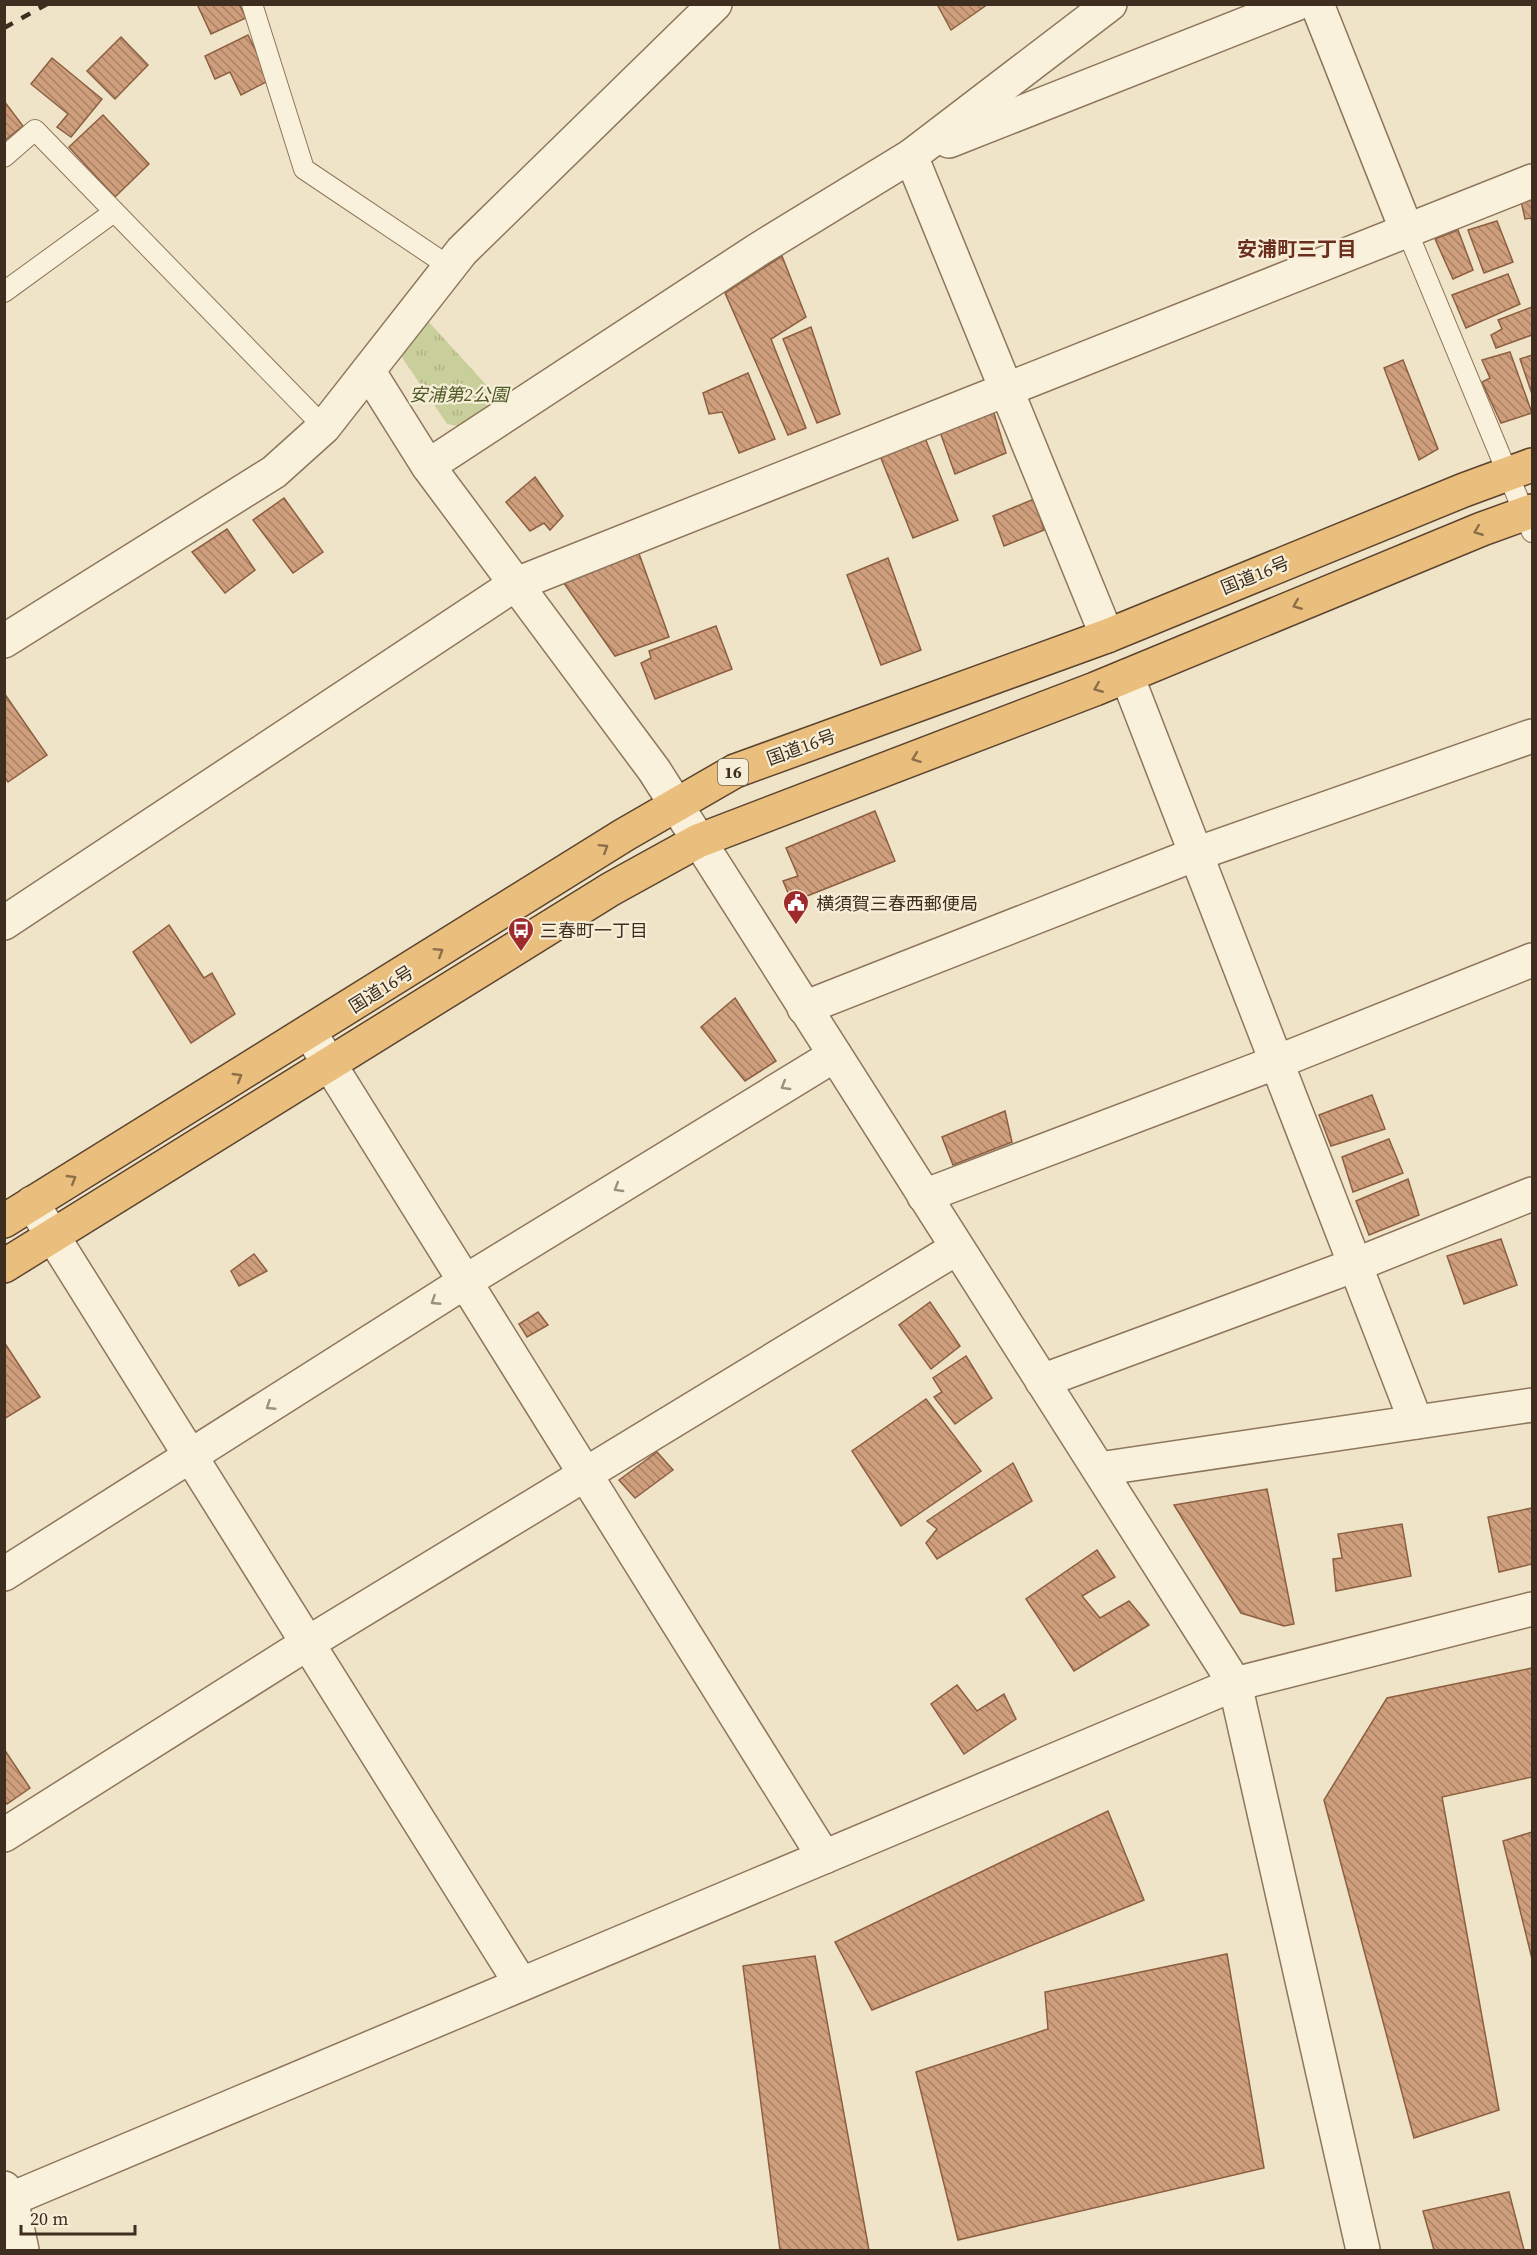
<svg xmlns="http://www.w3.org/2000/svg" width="1537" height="2255" viewBox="0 0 1537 2255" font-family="'Source Serif 4','Noto Sans JP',serif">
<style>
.park{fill:url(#park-tufts)}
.building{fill:url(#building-back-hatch);stroke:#8d5f41;stroke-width:1.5}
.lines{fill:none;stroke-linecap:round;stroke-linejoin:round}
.service-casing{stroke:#8d765c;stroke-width:22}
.minor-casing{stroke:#8d765c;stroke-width:36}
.tertiary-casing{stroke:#8d765c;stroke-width:36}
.trunk-casing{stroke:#5b4430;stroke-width:36}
.service{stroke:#faf1dc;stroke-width:20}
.minor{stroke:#faf1dc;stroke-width:33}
.tertiary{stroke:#faf1dc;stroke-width:33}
.trunk{stroke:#eabe7c;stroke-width:33}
.rail{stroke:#3d2e20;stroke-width:4.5;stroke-dasharray:10 10;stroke-linecap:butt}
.oneway{stroke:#8b6f49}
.oneway2{stroke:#9c907e}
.labels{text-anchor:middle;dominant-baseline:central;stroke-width:4.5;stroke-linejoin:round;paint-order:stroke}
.shield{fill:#f7eed8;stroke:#756857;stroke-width:1.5}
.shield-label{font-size:16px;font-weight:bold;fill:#3d2e20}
.park-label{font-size:18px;font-style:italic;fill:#4d5a26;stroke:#f7eed8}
.street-label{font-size:18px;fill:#3d2e20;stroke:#f7eed8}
.poi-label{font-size:18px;fill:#3d2e20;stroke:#f7eed8;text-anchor:start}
.neighbourhood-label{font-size:20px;font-weight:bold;fill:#6b2e1e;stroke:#f7eed8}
</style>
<defs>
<pattern id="park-tufts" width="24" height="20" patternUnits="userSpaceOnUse" patternTransform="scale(1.5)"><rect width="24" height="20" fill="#c9cf9b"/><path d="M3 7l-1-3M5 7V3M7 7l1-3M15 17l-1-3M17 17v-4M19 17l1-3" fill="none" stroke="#aeb285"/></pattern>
<pattern id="building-back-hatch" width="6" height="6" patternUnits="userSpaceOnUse" patternTransform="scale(1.5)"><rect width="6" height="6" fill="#cf9f7d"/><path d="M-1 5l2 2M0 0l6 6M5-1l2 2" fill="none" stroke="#a98266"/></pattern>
</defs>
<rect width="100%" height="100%" fill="#f0e4c8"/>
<polygon class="park" points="427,320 501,401 463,427 447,424 399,353"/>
<g class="building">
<polygon points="197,4 239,4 246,18 211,34"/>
<polygon points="937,4 988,4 951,30"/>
<polygon points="248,35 270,80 241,95 230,72 215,79 205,56"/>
<polygon points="121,37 148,65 115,99 87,71"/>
<polygon points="52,58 102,99 71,137 57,127 68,114 31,84"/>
<polygon points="4,101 23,126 4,141"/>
<polygon points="103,115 149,164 115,197 69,147"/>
<polygon points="1532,196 1532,222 1531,218 1525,219 1521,201"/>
<polygon points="1497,221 1513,262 1484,273 1468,230"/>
<polygon points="1458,230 1473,270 1453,279 1435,239"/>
<polygon points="782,256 806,317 771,339 806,428 788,435 725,293"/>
<polygon points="1508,274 1520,304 1466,328 1452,295"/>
<polygon points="1532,307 1532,335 1496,348 1491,335 1502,329 1498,320"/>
<polygon points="811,327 840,414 817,423 783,339"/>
<polygon points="1510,352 1532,413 1501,423 1482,382 1490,378 1482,360"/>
<polygon points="1532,355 1532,394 1520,359"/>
<polygon points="1403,360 1438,449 1419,460 1384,368"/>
<polygon points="748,373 775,439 739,453 722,412 709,414 703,393"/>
<polygon points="993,410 1006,453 955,474 940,432"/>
<polygon points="923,433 958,520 913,538 878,451"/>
<polygon points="535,477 563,516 550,530 544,523 530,531 506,502"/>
<polygon points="284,498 323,552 293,573 253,520"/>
<polygon points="1034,499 1044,530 1004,546 993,516"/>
<polygon points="227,529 255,570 225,593 192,552"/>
<polygon points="637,548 669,637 615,656 559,576"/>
<polygon points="888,558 921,650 881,665 847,575"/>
<polygon points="716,626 732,669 655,699 641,663 651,658 649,651"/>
<polygon points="4,693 47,755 8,782 4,776"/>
<polygon points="875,811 895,861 792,902 783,881 798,876 786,848"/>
<polygon points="169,925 204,978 212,973 235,1014 191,1043 133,952"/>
<polygon points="735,998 776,1061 745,1081 701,1027"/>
<polygon points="1372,1095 1385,1129 1331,1146 1319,1115"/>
<polygon points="1005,1111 1012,1142 953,1165 942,1137"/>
<polygon points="1389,1139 1403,1173 1353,1192 1342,1157"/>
<polygon points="1408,1179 1419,1215 1369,1235 1356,1201"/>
<polygon points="1501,1239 1517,1285 1464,1304 1447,1256"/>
<polygon points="254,1254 267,1271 239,1286 231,1271"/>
<polygon points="930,1302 960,1346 931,1369 899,1325"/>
<polygon points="538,1312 548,1325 527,1337 519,1324"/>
<polygon points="4,1342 40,1397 4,1419"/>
<polygon points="966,1356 992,1398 955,1424 934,1397 942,1392 933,1378"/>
<polygon points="926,1399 981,1471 901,1526 852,1451"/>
<polygon points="657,1452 673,1470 635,1498 619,1480"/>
<polygon points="1013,1463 1032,1501 937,1559 926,1543 937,1529 927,1521"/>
<polygon points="1267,1489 1294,1624 1284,1626 1241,1613 1174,1505"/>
<polygon points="1532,1508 1532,1564 1499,1572 1488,1517"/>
<polygon points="1402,1524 1411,1576 1336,1591 1333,1559 1342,1558 1338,1534"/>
<polygon points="1097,1550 1115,1577 1082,1596 1100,1618 1129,1601 1149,1625 1074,1671 1026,1599"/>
<polygon points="1532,1668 1532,1777 1442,1797 1499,2110 1414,2138 1324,1800 1387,1698"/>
<polygon points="957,1685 977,1711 1004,1694 1016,1719 964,1754 931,1704"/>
<polygon points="4,1749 30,1788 7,1804 4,1800"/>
<polygon points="1108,1811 1144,1900 872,2010 835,1942"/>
<polygon points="1532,1832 1532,1959 1503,1841"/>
<polygon points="1227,1954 1264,2168 958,2240 916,2072 1048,2029 1045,1992"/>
<polygon points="815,1956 869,2250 780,2250 743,1966"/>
<polygon points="1509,2192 1524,2250 1434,2250 1423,2211"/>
</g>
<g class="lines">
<defs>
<g id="service">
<polyline points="252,4 304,169 450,267"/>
<polyline points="4,157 35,130 324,427"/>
<polyline points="1407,231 1532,532"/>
<polyline points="4,292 114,212"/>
</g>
<g id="minor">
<polyline points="1317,4 1407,231"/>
<polyline points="949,141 1296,4"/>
<polyline points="911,156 1107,636"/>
<polyline points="428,466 759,249 911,156 1110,4"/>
<polyline points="4,641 274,472 324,427 462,251 715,4"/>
<polyline points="1127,676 1416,1422"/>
<polyline points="4,923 514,585 1532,181"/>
<polyline points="804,1008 1196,854 1532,736"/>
<polyline points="310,1033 824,1857"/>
<polyline points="924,1196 1277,1062 1532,960"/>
<polyline points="32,1203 521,1984"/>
<polyline points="1042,1381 1355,1265 1532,1194"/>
<polyline points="1099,1469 1532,1405"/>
<polyline points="4,1574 466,1281 835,1055"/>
<polyline points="4,1835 308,1643 957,1248"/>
</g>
<g id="tertiary">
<polyline points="369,372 428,466 654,770 1235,1684 1363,2250"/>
<polyline points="4,2188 11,2199 22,2250"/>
<polyline points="4,2202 1235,1684 1532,1609"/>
</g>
<g id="trunk">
<polyline points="4,1221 624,835 735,771 1107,636 1464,490 1532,465"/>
<polyline points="4,1266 611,889 698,841 1095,689 1482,529 1532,511"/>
</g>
</defs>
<use href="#service" class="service-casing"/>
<use href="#minor" class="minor-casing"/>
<use href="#tertiary" class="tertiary-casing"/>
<use href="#trunk" class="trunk-casing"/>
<use href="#service" class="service"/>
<use href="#minor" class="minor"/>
<use href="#tertiary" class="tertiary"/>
<use href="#trunk" class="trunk"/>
<polyline class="rail" points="4,28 47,4"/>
</g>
<defs><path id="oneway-chevron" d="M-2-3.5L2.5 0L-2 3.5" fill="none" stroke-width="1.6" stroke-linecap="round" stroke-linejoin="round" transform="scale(1.5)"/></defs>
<g class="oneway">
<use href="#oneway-chevron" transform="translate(1478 531) rotate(158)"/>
<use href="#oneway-chevron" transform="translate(1297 605) rotate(158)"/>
<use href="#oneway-chevron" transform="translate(1098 688) rotate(158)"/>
<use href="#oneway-chevron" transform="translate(916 758) rotate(159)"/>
<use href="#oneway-chevron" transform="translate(604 848) rotate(-32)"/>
<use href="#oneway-chevron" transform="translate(439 952) rotate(-32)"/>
<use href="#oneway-chevron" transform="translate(238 1077) rotate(-31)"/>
<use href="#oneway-chevron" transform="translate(72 1179) rotate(-31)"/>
</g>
<g class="oneway2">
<use href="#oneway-chevron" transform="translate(785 1086) rotate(149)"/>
<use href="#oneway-chevron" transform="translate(618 1188) rotate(149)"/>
<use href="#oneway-chevron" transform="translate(435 1301) rotate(147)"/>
<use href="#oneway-chevron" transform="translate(270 1406) rotate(147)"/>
</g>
<defs>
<symbol id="civic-pin" viewBox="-11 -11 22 30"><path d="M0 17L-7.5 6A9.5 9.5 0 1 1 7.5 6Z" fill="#9e2a2b" stroke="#f7eed8"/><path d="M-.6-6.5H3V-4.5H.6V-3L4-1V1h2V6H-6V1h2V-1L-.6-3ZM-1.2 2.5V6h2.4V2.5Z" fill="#fff"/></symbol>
<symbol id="bus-pin" viewBox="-11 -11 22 30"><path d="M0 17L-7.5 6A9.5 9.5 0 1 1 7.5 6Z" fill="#9e2a2b" stroke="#f7eed8"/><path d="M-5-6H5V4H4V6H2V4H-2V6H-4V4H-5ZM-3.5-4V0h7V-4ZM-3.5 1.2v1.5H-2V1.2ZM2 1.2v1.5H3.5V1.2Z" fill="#fff"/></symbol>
</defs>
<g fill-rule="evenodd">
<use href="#civic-pin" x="781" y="888" width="30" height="40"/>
<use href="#bus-pin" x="506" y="915" width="30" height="40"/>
</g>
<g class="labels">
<rect class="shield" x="718" y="759" width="30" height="26" rx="4.5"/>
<g class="shield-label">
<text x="733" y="772">16</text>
</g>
<g class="park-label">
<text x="459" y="394">安浦第2公園</text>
</g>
<g class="street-label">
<text transform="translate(1255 575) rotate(-22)">国道16号</text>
<text transform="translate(801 747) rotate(-20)">国道16号</text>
<text transform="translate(381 989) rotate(-32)">国道16号</text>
</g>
<g class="poi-label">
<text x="816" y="903">横須賀三春西郵便局</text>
<text x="540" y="930">三春町一丁目</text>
</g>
<g class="neighbourhood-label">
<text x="1297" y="249">安浦町三丁目</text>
</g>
</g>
<rect width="1537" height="2255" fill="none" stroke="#3d2e20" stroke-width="12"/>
<path d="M21 2225v9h114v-9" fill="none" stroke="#3d2e20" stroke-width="3"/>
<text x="30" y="2225" font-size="18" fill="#3d2e20" stroke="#f7eed8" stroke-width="4.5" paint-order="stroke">20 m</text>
</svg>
